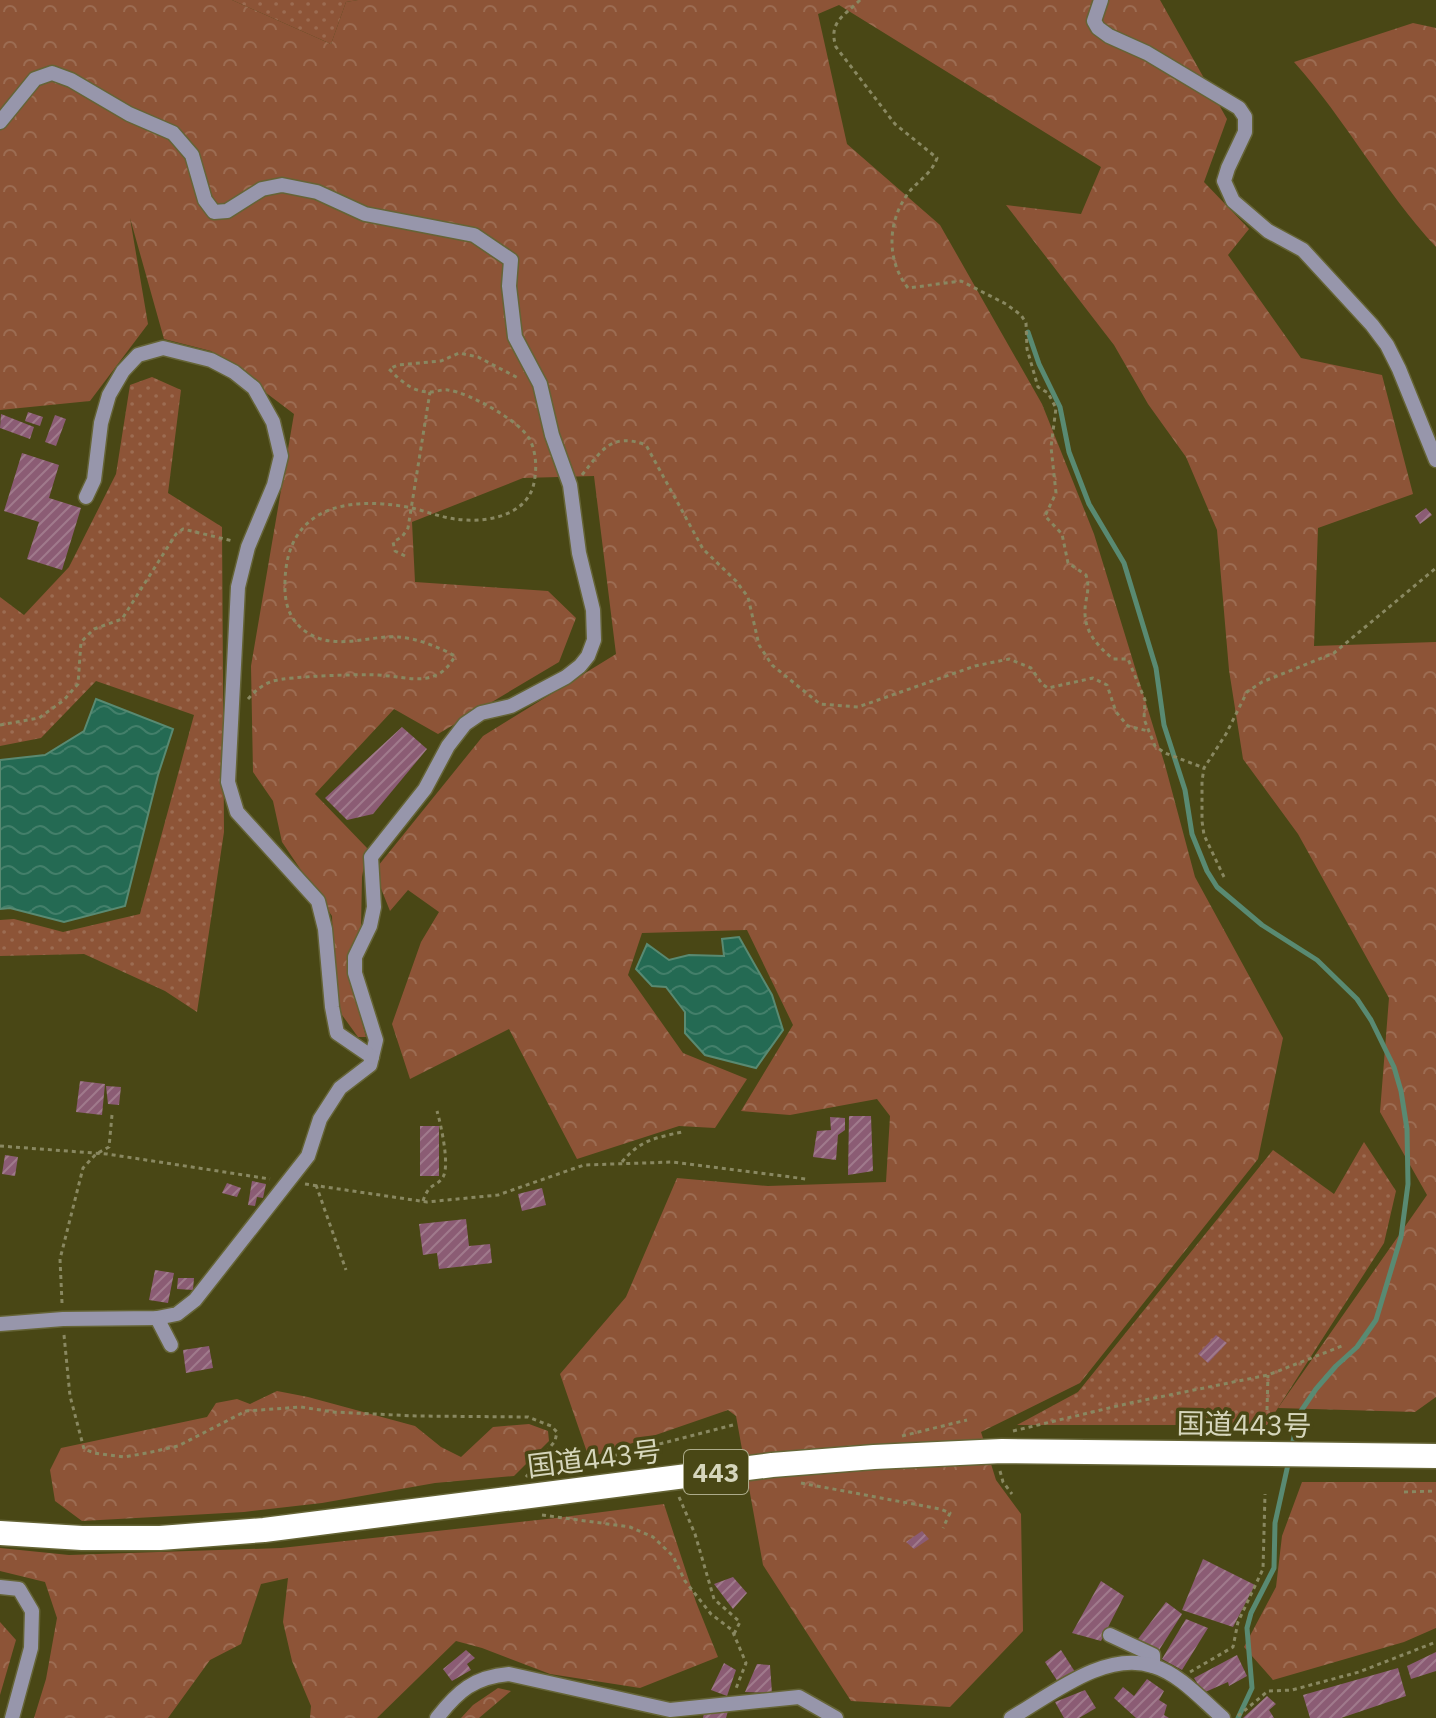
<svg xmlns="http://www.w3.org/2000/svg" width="1436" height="1718" viewBox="0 0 1436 1718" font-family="'IBM Plex Sans','Noto Sans JP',sans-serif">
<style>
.grass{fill:url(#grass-dots)}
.forest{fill:url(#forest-crowns)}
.water{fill:url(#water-waves);stroke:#598a72;stroke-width:2}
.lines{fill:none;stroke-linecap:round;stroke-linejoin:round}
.stream{stroke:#598a72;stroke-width:5}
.building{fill:url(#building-hatch)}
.minor-casing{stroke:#656436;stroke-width:17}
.highway-casing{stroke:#656436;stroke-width:27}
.path{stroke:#898861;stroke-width:3;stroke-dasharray:4 4;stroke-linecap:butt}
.minor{stroke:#9796ab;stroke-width:14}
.highway{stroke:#fff;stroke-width:24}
.labels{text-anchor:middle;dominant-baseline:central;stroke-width:7;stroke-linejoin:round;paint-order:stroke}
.shield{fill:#494715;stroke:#acab8a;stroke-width:2}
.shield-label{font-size:26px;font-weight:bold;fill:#d6d6bc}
.street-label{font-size:28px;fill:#d6d6bc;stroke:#494715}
</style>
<defs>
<pattern id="grass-dots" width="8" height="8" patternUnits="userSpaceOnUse" patternTransform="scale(2)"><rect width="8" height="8" fill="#8d5437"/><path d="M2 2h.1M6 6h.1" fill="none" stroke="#9c6c52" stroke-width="1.8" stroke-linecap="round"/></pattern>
<pattern id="forest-crowns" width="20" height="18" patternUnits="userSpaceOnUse" patternTransform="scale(2)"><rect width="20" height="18" fill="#8d5437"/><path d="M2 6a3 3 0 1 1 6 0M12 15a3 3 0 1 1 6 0" fill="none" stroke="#9c6c52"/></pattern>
<pattern id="water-waves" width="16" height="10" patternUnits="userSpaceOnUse" patternTransform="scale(2)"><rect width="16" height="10" fill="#246a53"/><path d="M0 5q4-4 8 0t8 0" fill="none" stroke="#437f6a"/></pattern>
<pattern id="building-hatch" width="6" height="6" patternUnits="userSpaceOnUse" patternTransform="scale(2)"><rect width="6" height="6" fill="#8b5c74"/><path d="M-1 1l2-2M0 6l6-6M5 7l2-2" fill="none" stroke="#a07a8c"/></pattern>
</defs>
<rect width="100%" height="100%" fill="#494715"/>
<g class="grass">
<polygon points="232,0 358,0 346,2 331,44"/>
<polygon points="152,377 181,390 168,493 222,527 224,832 197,1012 165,991 84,954 0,956 0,920 14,919 63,932 140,914 194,715 96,681 41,738 0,746 0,597 24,615 69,567 116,474 130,385"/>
<polygon points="1364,1142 1396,1191 1384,1243 1267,1425 1017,1425 1078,1392 1273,1150 1334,1194"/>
</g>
<g class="forest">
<polygon points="0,0 232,0 331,44 346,2 358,0 1160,0 1227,119 1204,182 1249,229 1228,255 1301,358 1382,375 1413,494 1318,528 1314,646 1436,642 1436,1397 1415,1412 1278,1408 1427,1195 1380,1112 1389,998 1298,834 1243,759 1229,670 1217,530 1186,457 1148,404 1114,345 1006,205 1081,214 1101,167 839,5 818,14 847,144 940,225 1042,404 1094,534 1165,765 1195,877 1283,1038 1258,1159 1080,1383 981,1432 996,1480 1021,1514 1023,1631 950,1707 851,1701 763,1565 736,1416 728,1410 589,1458 560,1374 626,1297 677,1178 768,1186 886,1182 890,1116 877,1099 790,1115 741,1111 793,1025 747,930 642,933 628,975 683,1053 747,1079 715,1128 679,1126 577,1159 509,1029 410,1079 392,1024 421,942 439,912 408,890 390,911 374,871 483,736 616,654 594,476 523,478 412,522 415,582 548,591 576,618 559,662 438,734 394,709 315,794 367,848 362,877 361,927 347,963 366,1037 358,1037 342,1015 335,990 332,916 282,842 273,801 253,772 251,666 294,414 211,351 164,339 130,218 148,324 90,401 0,410"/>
<path d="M1413,23L1436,28V247C1383,190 1346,120 1294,62Z"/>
<polygon points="277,1391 308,1397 415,1426 441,1447 461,1457 493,1427 529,1424 548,1431 549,1441 514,1476 435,1483 322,1503 244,1512 82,1521 55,1501 50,1470 61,1448 207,1417 216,1403 237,1399 250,1404"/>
<polygon points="1302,1482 1436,1482 1436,1628 1404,1642 1273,1680 1244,1647 1276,1587 1282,1536"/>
<polygon points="664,1504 696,1602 718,1657 640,1688 550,1674 482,1648 456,1641 377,1718 310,1718 311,1706 292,1661 283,1622 288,1578 261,1584 241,1644 210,1660 168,1718 34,1718 46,1679 57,1618 45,1582 0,1571 0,1548 69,1555 281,1548 556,1518"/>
<polygon points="0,1622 16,1640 0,1695"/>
<polygon points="498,1688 511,1691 479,1718 461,1718 473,1705"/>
</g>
<g class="water">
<polygon points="96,699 173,729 158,775 125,906 64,922 10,908 0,909 0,760 45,755 84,731"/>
<polygon points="739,937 772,995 783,1030 756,1068 705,1055 685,1033 685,1012 666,987 652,986 636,969 647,944 669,960 689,955 724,956 722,939"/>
</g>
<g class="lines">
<g class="stream">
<polyline points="1028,332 1039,364 1060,407 1069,452 1089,504 1124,563 1156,668 1164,725 1185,790 1192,834 1207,871 1217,887 1262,925 1317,960 1357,999 1371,1020 1394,1067 1401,1091 1407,1129 1408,1184 1401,1237 1376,1320 1357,1347 1336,1366 1316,1389 1299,1414 1292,1446"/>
<polyline points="1238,1718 1252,1688 1247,1628 1251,1613 1274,1568 1275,1523 1289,1460"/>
</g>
</g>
<g class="building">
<polygon points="28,412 43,417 40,426 25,421"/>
<polygon points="1,414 34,427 30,439 0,428"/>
<polygon points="55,415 66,419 56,446 45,442"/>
<polygon points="22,453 59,465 49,498 81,508 62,570 27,559 39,522 4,511"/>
<polygon points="1426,508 1432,515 1420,524 1415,516"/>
<polygon points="402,727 427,749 373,814 347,820 325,798"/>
<polygon points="80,1081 105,1084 102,1115 76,1112"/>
<polygon points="106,1086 121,1087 119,1105 108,1104"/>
<polygon points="849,1116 871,1116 873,1171 848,1175"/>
<polygon points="830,1117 845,1118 845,1130 838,1135 836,1160 813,1157 817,1131 831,1130"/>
<rect x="420" y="1126" width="19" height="50"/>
<polygon points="5,1155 18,1157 15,1176 2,1174"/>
<polygon points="252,1181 266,1184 263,1198 257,1197 255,1206 248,1205"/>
<polygon points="227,1183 241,1188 237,1197 222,1193"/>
<polygon points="542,1188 546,1205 522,1211 518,1194"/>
<polygon points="466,1219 469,1246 490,1244 492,1263 439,1269 437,1253 423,1255 419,1224"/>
<polygon points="155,1270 174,1273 168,1303 149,1300"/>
<polygon points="178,1278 194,1278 193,1290 177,1289"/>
<polygon points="1216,1335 1227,1343 1208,1363 1198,1354"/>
<polygon points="209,1346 213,1368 186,1373 183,1350"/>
<polygon points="922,1531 929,1539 914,1549 906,1542"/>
<polygon points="1203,1559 1255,1585 1233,1627 1182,1610"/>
<polygon points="733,1577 747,1593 733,1609 714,1584"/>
<polygon points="1101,1581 1124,1596 1101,1641 1072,1633"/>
<polygon points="1166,1602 1182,1614 1156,1655 1138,1639"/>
<polygon points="1186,1619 1208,1628 1182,1670 1162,1659"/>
<polygon points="466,1650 475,1658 467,1664 471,1670 452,1681 443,1669"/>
<polygon points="1061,1650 1077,1675 1058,1682 1045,1662"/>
<polygon points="1436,1652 1436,1671 1411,1679 1407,1666"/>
<polygon points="1237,1655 1247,1676 1229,1686 1228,1682 1203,1693 1194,1678"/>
<polygon points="724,1663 736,1670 727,1696 711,1690"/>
<polygon points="757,1664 770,1665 772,1693 745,1692"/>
<polygon points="1398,1668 1406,1696 1341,1718 1310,1718 1303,1695"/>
<polygon points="1147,1679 1164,1691 1159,1700 1167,1705 1164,1715 1169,1718 1136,1718 1114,1698 1123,1687 1134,1696"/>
<polygon points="1085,1690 1096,1708 1079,1718 1064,1718 1055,1702"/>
<polygon points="1267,1696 1276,1704 1269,1710 1274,1718 1243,1718"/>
<polygon points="728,1711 726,1718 703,1718 704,1713"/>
</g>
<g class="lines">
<defs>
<g id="minor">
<polyline points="1101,0 1094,21 1098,28 1109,36 1147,53 1239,108 1245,117 1245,132 1228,168 1224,181 1233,201 1268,231 1303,250 1372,325 1387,345 1399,369 1436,460"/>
<polyline points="0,122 35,79 52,73 71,80 129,114 173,133 192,155 205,200 214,212 227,211 262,189 282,185 317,192 365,214 474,235 511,260 509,286 515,337 540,384 552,435 570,485 579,553 593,610 594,640 588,656 580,666 566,677 511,706 481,713 465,724 448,746 425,789 371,857 374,907 370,926 355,957 355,973 376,1040 370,1065 340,1088 320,1119 308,1156 195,1300 177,1314 157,1318 63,1319 0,1324"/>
<polyline points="86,497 94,480 101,423 109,395 123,371 138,355 163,348 211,360 234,372 254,388 273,422 281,456 274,485 248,547 238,587 228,782 237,812 318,901 325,929 332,1007 337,1033 372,1057"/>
<polyline points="157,1318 171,1345"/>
<polyline points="0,1587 19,1589 32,1611 31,1648 12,1718"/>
<polyline points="1110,1635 1153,1655 1153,1666"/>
<path d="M437,1718C458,1691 474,1677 509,1674L670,1710L799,1697L836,1718"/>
<path d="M1011,1718C1051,1695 1105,1650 1153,1666C1180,1674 1202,1700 1223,1718"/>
</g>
<polyline id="highway" points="0,1533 82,1538 160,1538 264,1530 772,1465 874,1457 1002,1451 1436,1456"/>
</defs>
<use href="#minor" class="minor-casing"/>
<use href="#highway" class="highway-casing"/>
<g class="path">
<path d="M860,0C844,16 828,22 836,47L895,124L937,158C932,173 919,180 909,192C887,221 886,260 908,288L961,281L1006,304L1021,315L1026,323L1027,349L1038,387L1048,393L1056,408L1051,447L1056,493L1045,516L1062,534L1068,563L1086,575C1089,586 1088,590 1086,601C1081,627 1094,643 1113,659H1128L1145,700L1144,719L1155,746L1165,753L1204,768"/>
<path d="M582,475C602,450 611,432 646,445L703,549L736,581L748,597L759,645L772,665L820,704L858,707L975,666L1009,659L1031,668L1042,684L1048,688L1093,678L1107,685L1116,712L1128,726L1148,731"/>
<polyline points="405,556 395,551 393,542 402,537 408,528 430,392"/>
<path d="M248,699C255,691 263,684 273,681C292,676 358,674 378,675C410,677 437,689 455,656C439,647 416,638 398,637C369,635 336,651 308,633C289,621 284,603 285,581C287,508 345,496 407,507C423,510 439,517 455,519C482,523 523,518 533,487C537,472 537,454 530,440C522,422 468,392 448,390C442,389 436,392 430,392C412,392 401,381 389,369L398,365L441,361L459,353L478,357L520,379"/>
<polyline points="0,725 39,718 64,700 78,684 81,642 94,629 122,619 176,534 183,529 233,541"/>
<polyline points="1224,877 1204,835 1202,821 1202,781 1204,768 1226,734 1247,692 1262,682 1334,653 1436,568"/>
<polyline points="0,1146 107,1154 270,1179"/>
<path d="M622,1162C640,1140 655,1138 682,1132"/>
<polyline points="305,1184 427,1202 498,1195 584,1165 673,1162 806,1179"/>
<polyline points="316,1185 346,1270"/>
<path d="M423,1201C429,1182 436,1188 443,1177C450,1165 441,1125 437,1111"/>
<polyline points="62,1303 60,1259 83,1168 96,1154 109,1147 112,1115"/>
<polyline points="64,1335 70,1396 84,1449 94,1453 124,1457 147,1453 178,1446 246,1411 301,1407 333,1412 416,1416 528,1417 551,1426 557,1432 555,1441 526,1477"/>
<polyline points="1267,1410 1268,1375"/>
<polyline points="1013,1431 1130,1403 1268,1375 1342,1346"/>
<polyline points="902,1436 967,1420"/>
<polyline points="1000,1471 1003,1482 1012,1494"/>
<polyline points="551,1472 733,1425"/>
<polyline points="801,1483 940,1509 950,1513 943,1528"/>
<polyline points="1404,1492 1436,1491"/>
<polyline points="679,1497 695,1534 714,1599 740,1622 734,1634"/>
<polyline points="542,1515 630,1527 653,1537 673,1556 685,1581 711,1614 732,1630 746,1663 735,1691"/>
<polyline points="1190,1672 1233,1647 1238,1622 1263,1569 1265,1494"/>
<polyline points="1238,1716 1268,1691 1292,1690 1359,1672 1436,1642"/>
</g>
<use href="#minor" class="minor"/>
<use href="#highway" class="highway"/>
</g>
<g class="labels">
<rect class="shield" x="684" y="1450" width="64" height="44" rx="6"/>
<g class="shield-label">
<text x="716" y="1472">443</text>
</g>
<g class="street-label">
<text transform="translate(1244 1424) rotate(1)">国道443号</text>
<text transform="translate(594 1458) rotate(-7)">国道443号</text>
</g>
</g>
</svg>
